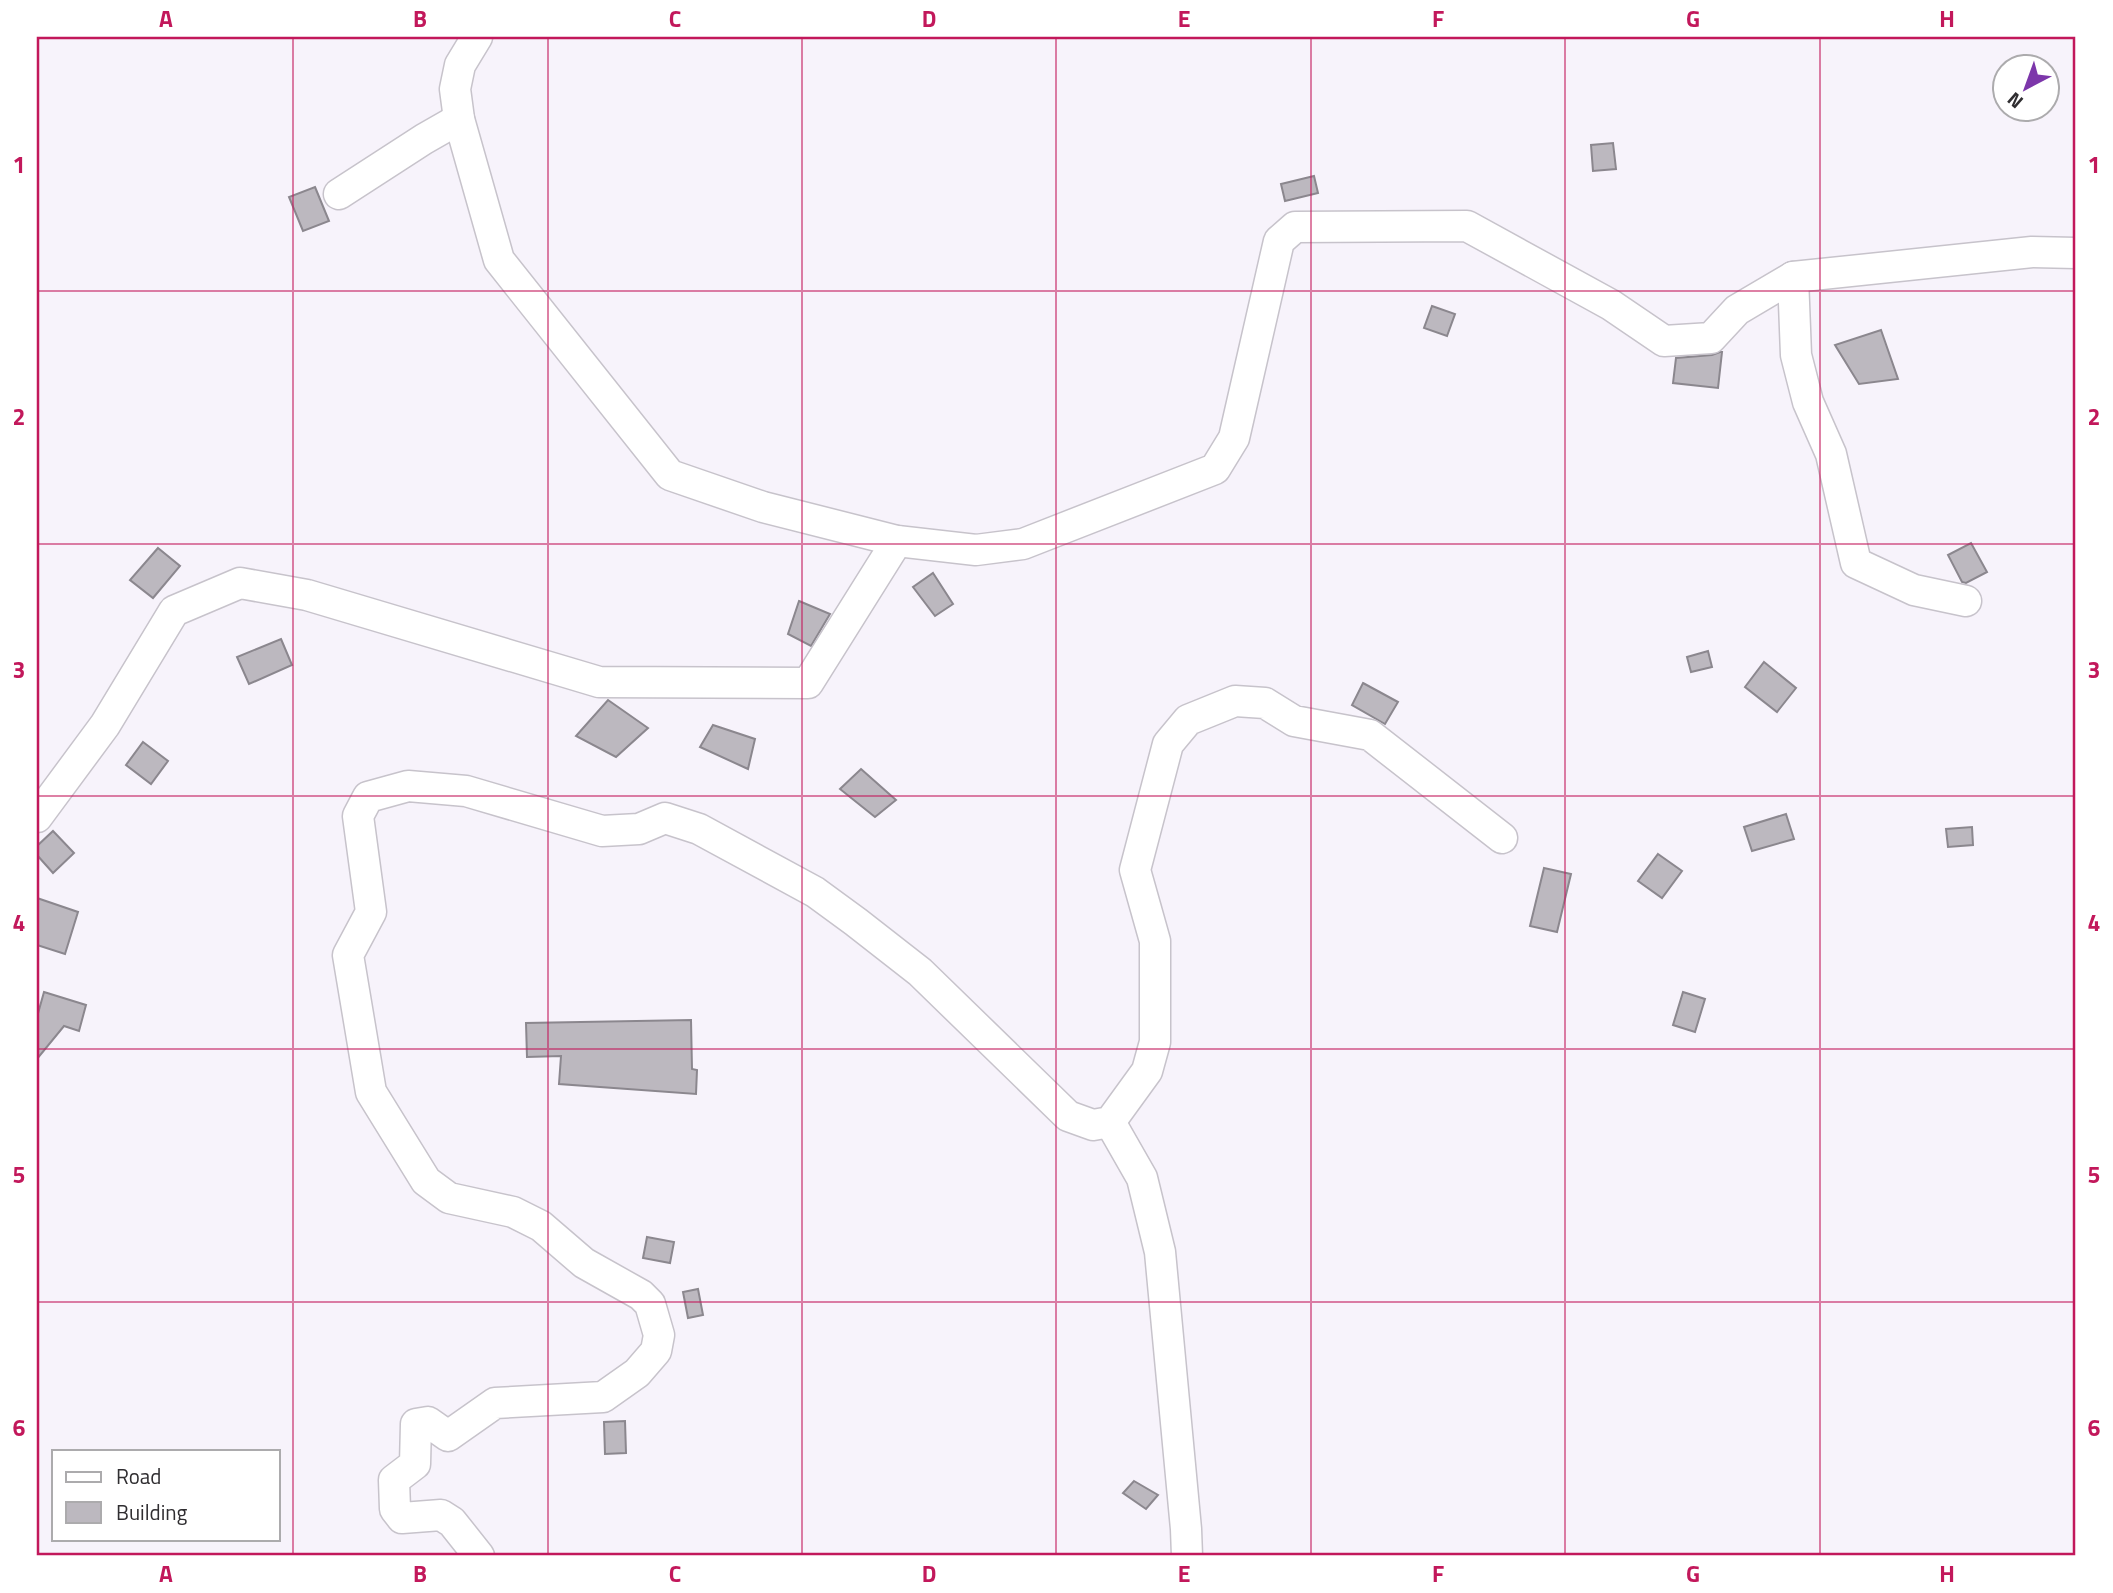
<svg xmlns="http://www.w3.org/2000/svg" width="2113" height="1593" viewBox="0 0 2113 1593" font-family="'Titillium Web',sans-serif">
<style>
.building{fill:#bcb8bf;stroke:#8b878e;stroke-width:2}
.lines{fill:none;stroke-linecap:round;stroke-linejoin:round}
.minor-casing{stroke:#c7c3cb;stroke-width:33}
.minor{stroke:#fff;stroke-width:30}
.grid{fill:none;stroke:#c2185b;stroke-width:2;stroke-opacity:0.55}
.neatline{fill:none;stroke:#c2185b;stroke-width:2.5}
.grid-label{font-size:23px;text-anchor:middle;font-weight:bold;fill:#c2185b}
</style>
<rect width="100%" height="100%" fill="#f7f3fb"/>
<g class="building">
<polygon points="1613,143 1616,169 1593,171 1591,145"/>
<polygon points="1314,176 1318,193 1285,201 1281,184"/>
<polygon points="315,187 329,221 303,231 289,197"/>
<polygon points="1432,306 1455,314 1447,336 1424,328"/>
<polygon points="1881,330 1898,379 1859,384 1835,345"/>
<polygon points="1720,352 1722,352 1718,388 1673,383 1676,358 1712,355"/>
<polygon points="1971,543 1987,572 1966,583 1962,582 1948,555"/>
<polygon points="158,548 180,566 153,598 130,580"/>
<polygon points="933,573 953,604 935,616 913,587"/>
<polygon points="799,601 830,614 811,646 788,634"/>
<polygon points="281,639 292,665 249,684 237,657"/>
<polygon points="1708,651 1712,667 1691,672 1687,657"/>
<polygon points="1764,662 1796,688 1777,712 1745,687"/>
<polygon points="1363,683 1398,702 1385,724 1352,705"/>
<polygon points="608,700 648,728 616,757 576,736"/>
<polygon points="713,725 755,739 748,769 700,747"/>
<polygon points="143,742 168,761 151,784 126,765"/>
<polygon points="861,769 896,800 875,817 840,789"/>
<polygon points="1786,814 1794,839 1752,851 1744,827"/>
<polygon points="1972,827 1973,845 1948,847 1946,829"/>
<polygon points="53,831 74,853 53,873 37,855 37,846"/>
<polygon points="1658,854 1682,871 1662,898 1638,881"/>
<polygon points="1544,868 1571,874 1557,932 1530,926"/>
<polygon points="37,898 78,912 65,954 37,945"/>
<polygon points="44,992 86,1005 79,1031 64,1026 37,1059 37,1017"/>
<polygon points="1683,992 1705,999 1695,1032 1673,1025"/>
<polygon points="691,1020 692,1069 697,1070 696,1094 559,1084 561,1056 527,1057 526,1023"/>
<polygon points="647,1237 674,1242 670,1263 643,1258"/>
<polygon points="698,1289 703,1315 688,1318 683,1292"/>
<polygon points="625,1421 626,1453 605,1454 604,1422"/>
<polygon points="1134,1481 1158,1495 1146,1509 1123,1493"/>
</g>
<g class="lines">
<defs>
<g id="minor">
<polyline points="477,37 460,65 455,89 459,119 499,260 670,475 763,507 897,541 976,550 1023,544 1215,469 1234,438 1279,241 1295,227 1467,226 1611,305 1664,341 1711,338 1737,310 1793,277 2032,252 2076,253"/>
<polyline points="339,194 424,139 459,119"/>
<polyline points="1793,277 1796,355 1808,402 1831,454 1856,563 1914,590 1966,601"/>
<polyline points="37,817 105,725 174,611 240,583 307,595 599,682 808,683 897,541"/>
<polyline points="1110,1122 1142,1178 1160,1252 1186,1529 1187,1556"/>
<polyline points="479,1556 452,1522 441,1515 402,1518 395,1509 394,1480 415,1464 416,1424 428,1422 448,1436 495,1403 603,1397 637,1373 656,1351 659,1335 650,1304 641,1295 584,1263 541,1226 513,1212 449,1198 426,1181 371,1092 348,955 371,912 358,816 368,797 408,786 466,791 602,831 639,829 665,818 699,829 815,892 856,922 920,972 1068,1116 1093,1125 1110,1122 1147,1071 1155,1042 1155,941 1135,870 1168,744 1188,720 1235,701 1265,703 1294,721 1370,735 1502,838"/>
</g>
</defs>
<use href="#minor" class="minor-casing"/>
<use href="#minor" class="minor"/>
</g>
<path class="grid" d="M293,37V1556M548,37V1556M802,37V1556M1056,37V1556M1311,37V1556M1565,37V1556M1820,37V1556M37,291H2076M37,544H2076M37,796H2076M37,1049H2076M37,1302H2076"/>
<rect width="2113" height="1593" fill="none" stroke="#ffffff" stroke-width="77"/>
<rect x="52" y="1450" width="228" height="91" fill="#ffffff" stroke="#acabad" stroke-width="2"/>
<rect x="66" y="1472" width="35" height="10" fill="#ffffff" stroke="#acabad" stroke-width="2"/>
<text x="116" y="1484" font-size="21" fill="#302e31">Road</text>
<rect x="66" y="1502" width="35" height="21" fill="#bcb8bf" stroke="#acabad" stroke-width="2"/>
<text x="116" y="1520" font-size="21" fill="#302e31">Building</text>
<g transform="translate(2026 88) rotate(221)"><circle r="33" fill="#ffffff" stroke="#acabad" stroke-width="2"/>
<path d="M0-5L12 26L0 18L-12 26Z" fill="#7c36aa"/>
<text y="-10" font-size="19" font-weight="bold" text-anchor="middle" fill="#302e31">N</text>
</g>
<rect x="38" y="38" width="2036" height="1516" class="neatline"/>
<g class="grid-label">
<text x="166" y="27">A</text>
<text x="420" y="27">B</text>
<text x="675" y="27">C</text>
<text x="929" y="27">D</text>
<text x="1184" y="27">E</text>
<text x="1438" y="27">F</text>
<text x="1693" y="27">G</text>
<text x="1947" y="27">H</text>
<text x="19" y="173">1</text>
<text x="2094" y="173">1</text>
<text x="19" y="425">2</text>
<text x="2094" y="425">2</text>
<text x="19" y="678">3</text>
<text x="2094" y="678">3</text>
<text x="19" y="931">4</text>
<text x="2094" y="931">4</text>
<text x="19" y="1183">5</text>
<text x="2094" y="1183">5</text>
<text x="19" y="1436">6</text>
<text x="2094" y="1436">6</text>
<text x="166" y="1582">A</text>
<text x="420" y="1582">B</text>
<text x="675" y="1582">C</text>
<text x="929" y="1582">D</text>
<text x="1184" y="1582">E</text>
<text x="1438" y="1582">F</text>
<text x="1693" y="1582">G</text>
<text x="1947" y="1582">H</text>
</g>
</svg>
